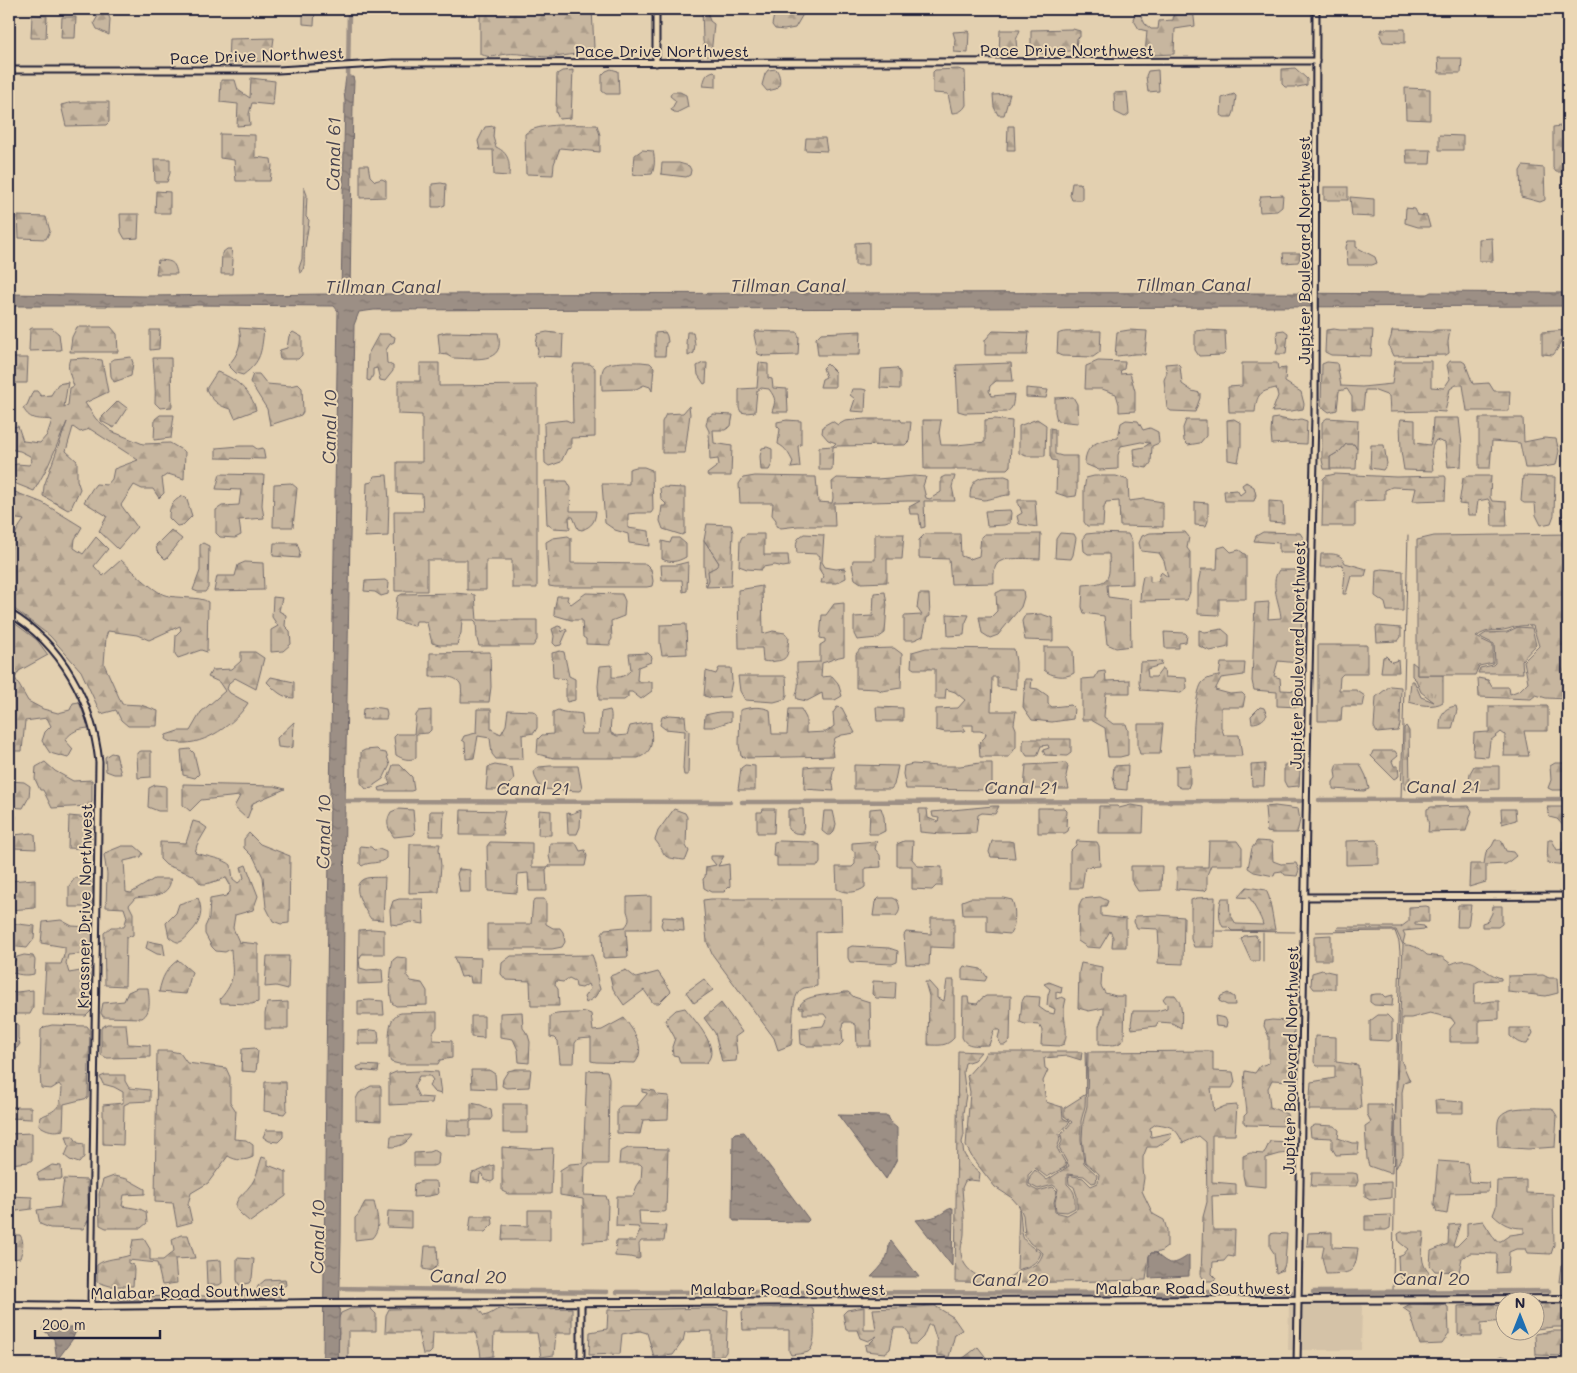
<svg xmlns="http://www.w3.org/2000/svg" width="1577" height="1373" viewBox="0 0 1577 1373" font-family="Mali,sans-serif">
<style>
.built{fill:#d4c2a7}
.grass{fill:url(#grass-tufts);stroke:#746c6d}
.forest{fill:url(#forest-firs);stroke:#746c6d}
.water{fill:url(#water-ripples);stroke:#6b6367}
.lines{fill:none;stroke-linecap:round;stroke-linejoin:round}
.stream{stroke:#6b6367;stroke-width:1}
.canal{stroke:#9c8f85;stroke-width:4.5}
.tertiary-casing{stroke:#22223b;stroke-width:9}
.secondary-casing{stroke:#22223b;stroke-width:10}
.tertiary{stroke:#ebd7b5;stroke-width:5}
.secondary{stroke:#ebd7b5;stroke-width:6}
.labels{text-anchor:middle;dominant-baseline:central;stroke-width:4;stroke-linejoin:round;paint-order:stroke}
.street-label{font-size:16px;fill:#22223b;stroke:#ebd7b5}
.water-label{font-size:18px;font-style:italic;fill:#474351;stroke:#ebd7b5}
</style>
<defs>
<pattern id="grass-tufts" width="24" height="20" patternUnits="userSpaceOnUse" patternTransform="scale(1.25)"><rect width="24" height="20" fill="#c7b69f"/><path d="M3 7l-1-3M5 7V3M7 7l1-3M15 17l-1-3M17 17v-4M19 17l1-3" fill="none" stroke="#ab9c8a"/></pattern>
<pattern id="forest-firs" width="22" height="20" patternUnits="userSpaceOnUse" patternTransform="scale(1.25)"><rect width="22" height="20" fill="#c7b69f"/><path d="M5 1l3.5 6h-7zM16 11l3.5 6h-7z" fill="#ab9c8a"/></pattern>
<pattern id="water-ripples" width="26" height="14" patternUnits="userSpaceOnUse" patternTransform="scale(1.25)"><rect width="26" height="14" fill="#9c8f85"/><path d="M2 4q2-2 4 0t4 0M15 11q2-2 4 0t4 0" fill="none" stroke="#7f746e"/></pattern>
</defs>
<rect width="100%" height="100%" fill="#e3d0b0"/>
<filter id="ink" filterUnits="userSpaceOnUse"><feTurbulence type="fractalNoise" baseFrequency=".02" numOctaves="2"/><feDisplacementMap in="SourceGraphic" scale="10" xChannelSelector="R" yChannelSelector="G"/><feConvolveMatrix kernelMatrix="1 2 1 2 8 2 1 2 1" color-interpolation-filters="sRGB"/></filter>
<g filter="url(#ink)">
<g class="built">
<polygon points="1289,1303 1297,1303 1296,1350 1288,1350"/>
<polygon points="1301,1303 1362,1303 1361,1350 1300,1350"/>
</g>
<g class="grass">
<polygon points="1439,135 1463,136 1463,150 1439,150"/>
<rect x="1324" y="187" width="24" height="13"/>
<polygon points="1346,444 1354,444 1357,449 1356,469 1330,469 1330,457 1340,451"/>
<polygon points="704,540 719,563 706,587 704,566"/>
<path d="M1412,662L1417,666V675H1443V702C1434,708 1419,705 1409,702L1411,681H1414L1421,697L1434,702L1421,692L1416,680L1412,676Z"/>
</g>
<g class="forest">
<polygon points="303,9 315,9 314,25 303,24"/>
<path d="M480,9H592L594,47L589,53C577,53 565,56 554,57C539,58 520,52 506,54C494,56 493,59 480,54Z"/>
<polygon points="702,9 707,9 710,21 714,24 711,55 707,56 703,41"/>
<polygon points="747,9 770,9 771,14 751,14 747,11"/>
<polygon points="782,9 806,9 795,28 784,30 775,29 772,25 774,15"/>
<polygon points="1174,9 1193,9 1195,26 1175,29 1174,54 1151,55 1145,54 1147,31 1139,29 1133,19 1135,14 1140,14 1145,24 1151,29 1158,29 1159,21 1173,20"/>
<polygon points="99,14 108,14 110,19 109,35 97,29 94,23"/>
<polygon points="32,15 47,16 46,38 31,38"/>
<polygon points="62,17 76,17 75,38 61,38"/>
<polygon points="1073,29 1080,31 1080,37 1077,38 1076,50 1049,54 1031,53 1031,30"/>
<polygon points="1382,29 1405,29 1405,43 1383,42 1380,35"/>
<polygon points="1000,30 1020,30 1016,40 1017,50 1012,54 999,54"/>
<polygon points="969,31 968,53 954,52 955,39 953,32"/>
<polygon points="274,38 272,52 268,61 228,63 229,39"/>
<polygon points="1438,58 1462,58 1461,73 1439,73"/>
<polygon points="1295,68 1307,79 1307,85 1298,87 1285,87 1282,84 1282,69"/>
<polygon points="611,69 618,71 619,94 606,94 602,91 602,75 606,71"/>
<path d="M776,69C780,74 782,85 776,89C773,90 770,90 767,91L762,85L765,74L768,70Z"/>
<path d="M958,69L965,71L966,105C963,111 958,113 952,113L948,94L933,93V72L935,70Z"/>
<polygon points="573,70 571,118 559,119 556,112 557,74 562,71"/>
<polygon points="1158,70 1159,91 1148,92 1146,76 1148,71"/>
<path d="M714,71L716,73V87L703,86C705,77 706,73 714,71Z"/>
<polygon points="251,78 275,81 273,105 252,103 249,114 250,125 237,126 238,104 220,102 221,80 235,80 238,90 250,98"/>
<polygon points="1405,88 1430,89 1430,120 1406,119"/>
<polygon points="672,92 680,92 686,95 688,107 676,113 671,110 676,101 670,96"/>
<polygon points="1127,92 1129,114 1125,117 1115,112 1114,93"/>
<polygon points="1010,94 1004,115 998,115 994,107 993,95"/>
<polygon points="1234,94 1236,96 1234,112 1232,117 1224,117 1221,115 1222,98"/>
<polygon points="73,102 109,102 109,122 106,125 66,126 61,105"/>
<path d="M597,125L600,135V152L560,148L554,164L553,175L526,174L525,134C537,122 579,125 597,125Z"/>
<polygon points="1568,125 1568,172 1556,172 1553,168 1553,127"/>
<path d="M494,126L493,137L496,147C509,153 510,162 509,176L494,175L493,150H480L478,141L485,127Z"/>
<polygon points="1008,126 1014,126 1015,150 1007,150"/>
<polygon points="220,134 255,135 255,157 271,159 272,166 270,181 236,181 234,160 220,158"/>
<polygon points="806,138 825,138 827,151 805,150"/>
<path d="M642,150L653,151C655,158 655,166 652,174L638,175L633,174L635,155Z"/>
<polygon points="1406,150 1431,150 1430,164 1407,164"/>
<polygon points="154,159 170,159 170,173 167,182 155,182"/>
<polygon points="662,163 679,163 689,166 691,170 690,175 686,177 661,174"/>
<polygon points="360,165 368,165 370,176 375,181 382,179 386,181 386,197 360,198"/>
<polygon points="1523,166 1544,168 1545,200 1540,202 1521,197 1520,171"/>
<polygon points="441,183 446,184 445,205 440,207 432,207 432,184"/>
<polygon points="1072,183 1080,183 1082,186 1082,200 1072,200 1070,195"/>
<path d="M304,187L307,195L306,217L309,220C308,230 306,239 305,248C303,257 306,264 302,272L300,273L299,268L302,259Z"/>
<polygon points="156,191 170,192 170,213 155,213"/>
<polygon points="1283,195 1282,207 1277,211 1260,212 1259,203 1261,196"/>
<polygon points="1350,197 1374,199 1374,217 1352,216"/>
<polygon points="1406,208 1414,209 1417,215 1427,216 1430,227 1418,227 1405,223"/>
<polygon points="120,214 139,214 138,238 125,239 121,232"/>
<polygon points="18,216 46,217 50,231 46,239 19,238"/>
<polygon points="1492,238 1493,261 1479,261 1479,239"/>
<polygon points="1348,241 1356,241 1356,247 1375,257 1377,263 1372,265 1348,265 1346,247"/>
<polygon points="869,242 869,265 855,265 855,243"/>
<polygon points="227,249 231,249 233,260 232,274 221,274 222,253"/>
<polygon points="1283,253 1300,253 1300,258 1298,262 1284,263"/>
<path d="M158,260C170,261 175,260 177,274H156Z"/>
<polygon points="77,327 111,327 117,334 118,352 70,352 72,337"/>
<polygon points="32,328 52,328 59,334 61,350 29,351 30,329"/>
<path d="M239,328L264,330C261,352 262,361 243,375L236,373L228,365C238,356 243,341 239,328Z"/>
<polygon points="1334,329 1340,330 1373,330 1371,356 1331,355 1325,352 1326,330"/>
<polygon points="150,330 160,330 159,349 150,350"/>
<path d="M1129,330L1147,331L1145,355C1139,352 1123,356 1115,356L1117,332Z"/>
<polygon points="1204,330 1225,331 1226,352 1223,355 1199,356 1195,350 1195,331"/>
<polygon points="1284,330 1288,333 1286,354 1276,354 1278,347 1277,331"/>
<path d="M1436,330H1450L1448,342L1449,353L1446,355L1393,356C1385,340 1391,344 1392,331L1431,332Z"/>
<path d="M1568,330V335C1559,342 1560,347 1553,355L1542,354V332Z"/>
<polygon points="756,331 797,332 799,337 798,355 764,356 758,354 754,335"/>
<polygon points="861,331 860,355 818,355 816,338 821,333"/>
<polygon points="993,331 1029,332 1027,355 985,355 985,340"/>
<path d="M1081,331H1101L1100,352L1093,357L1062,356L1057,354L1058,334C1065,330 1072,333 1081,331Z"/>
<polygon points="293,332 302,337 302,355 298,359 280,359 279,354 280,350 287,348 289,336"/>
<path d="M446,332L498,333C507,366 472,358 452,358L447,355L440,354L438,334Z"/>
<polygon points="547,332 563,334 562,357 537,356 538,350 536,344 538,334"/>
<polygon points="665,332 667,336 668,342 666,343 665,356 655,356 655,333"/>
<polygon points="687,332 693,332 695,344 694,353 688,356 688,345 686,344"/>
<polygon points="379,334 388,334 395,337 394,342 390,344 386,350 387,363 393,366 393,371 385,381 380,380 377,368 373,369 373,375 370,381 367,380 368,354"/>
<polygon points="131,357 133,363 131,376 114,382 111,376 110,362 114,359"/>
<polygon points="9,358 28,358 27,383 9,383"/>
<path d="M85,358L102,360L108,392L85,403L96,419L111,431L143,444L170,443L185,452L184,479L168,474L162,478L164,493L159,498L153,489H142L134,485L121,505L137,527L118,549L99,531L107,516L84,502L92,489L96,484L107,485L112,479L114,469L138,460L90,429L80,432L73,427L66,451L77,461V480L80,489L71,508L68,510L43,496L44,486L67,422L48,466L34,491L9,481V466L17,464L29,465L32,461L30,456L20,451L9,449V428L18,426L23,441L40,443L47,435L52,420C38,418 31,422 23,408L27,405L33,391H37L41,396L51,395L58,384L68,382L64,407L68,405L70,388L74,386C71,378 66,367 70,359Z"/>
<path d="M153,358H171L172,407L160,408L155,403C156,388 154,374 153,358Z"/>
<polygon points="1098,361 1125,362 1124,369 1120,371 1121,374 1130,373 1135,391 1135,411 1119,412 1119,404 1116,394 1102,389 1085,389 1086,366"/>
<polygon points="1395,361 1431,361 1431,387 1444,388 1450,379 1447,365 1450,361 1462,361 1465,363 1473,384 1489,383 1494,391 1510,391 1509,411 1467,411 1463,385 1456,385 1450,389 1445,412 1432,411 1390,412 1389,396 1373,390 1365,390 1363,409 1352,409 1352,397 1347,389 1339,391 1337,410 1329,412 1321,406 1322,364 1327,362 1337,363 1341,386 1362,387 1392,384"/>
<path d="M641,362L650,363L654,367L652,391L650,387L644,385L636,389L602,390C602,384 600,371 605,366C610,361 633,362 641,362Z"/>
<polygon points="420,363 439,363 439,386 537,385 537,588 512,588 512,560 486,560 486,590 467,590 467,560 427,560 427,591 395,591 394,511 423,511 422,494 397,493 397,462 422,462 422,415 398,414 398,381 420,381"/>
<polygon points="703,363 707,363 706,383 704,384 698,375 697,366"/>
<path d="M759,363L768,364V378L772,379L773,388L787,389L788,412H772C775,401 777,400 769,389L761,388L757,391L755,412L746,413L741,412L739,408V390L740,389L757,388Z"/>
<path d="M1011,363L1013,381H996L990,386L989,391L992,396L1014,394C1013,402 1014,409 1006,412L965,413L958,411L956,365Z"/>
<polygon points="1177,363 1180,366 1182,384 1192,391 1200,393 1200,398 1195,412 1171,411 1167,408 1164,380 1167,372 1165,364"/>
<path d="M1242,363H1277L1278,369L1286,368L1285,382L1301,392L1304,404L1303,409L1291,411L1272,412L1278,396L1276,388C1259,392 1257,394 1255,412H1229L1228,387L1242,386Z"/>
<polygon points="574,364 590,364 595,368 595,437 571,438 571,448 567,449 561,462 549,466 545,463 544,424 547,422 566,420 573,423 572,371"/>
<polygon points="827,364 835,372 835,387 820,387 822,379 826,377 823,368"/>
<polygon points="897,368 900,373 900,389 880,388 881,369"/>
<path d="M217,372C234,377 252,392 256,410L235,418L231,409C220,407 211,400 206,389Z"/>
<polygon points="253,374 259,374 267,384 290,386 298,384 302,388 303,412 301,415 270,425 267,409 250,382"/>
<polygon points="1026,388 1048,390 1046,398 1026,397"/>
<polygon points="852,389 862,389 866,390 865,412 851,411 855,399 850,395"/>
<polygon points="1073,397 1077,404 1078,423 1057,421 1055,412 1055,398"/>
<polygon points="118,401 127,408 114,428 101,421 101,418"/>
<polygon points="689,406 690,414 685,453 662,453 662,422 666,414 683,413"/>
<polygon points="713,414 733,415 731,426 725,430 713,430 714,443 732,446 731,476 708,476 707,474 719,465 718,459 710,460 709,431 706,425 708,417"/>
<polygon points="160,415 174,415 171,438 154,440 155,419"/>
<polygon points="1278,418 1293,421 1301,419 1307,421 1306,444 1287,443 1272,444 1271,433 1272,419"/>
<polygon points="1327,418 1358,420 1357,449 1354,444 1346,444 1340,451 1330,457 1330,469 1324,469 1322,460 1322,422"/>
<path d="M1433,418H1459L1462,445L1461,466L1448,467L1445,443L1436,440C1429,448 1432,460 1433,471L1404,470L1401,451L1400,423L1401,419L1415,420V443L1430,445L1432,437Z"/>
<polygon points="1479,418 1523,418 1524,442 1544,438 1556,439 1559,451 1556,465 1537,468 1525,468 1520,443 1492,441 1490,468 1479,468"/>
<polygon points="865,419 900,419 902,422 911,422 909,441 905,445 837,446 833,447 832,470 819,470 819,447 833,446 836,443 828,440 822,433 823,426 832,421 838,425 845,421"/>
<polygon points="995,419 1012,421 1010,466 1007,469 924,469 923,420 941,420 939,433 941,445 957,445 985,442 985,420"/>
<polygon points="1037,419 1046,425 1045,456 1026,456 1019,453 1019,426"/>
<polygon points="1234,419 1241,423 1241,446 1238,462 1228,460 1227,420"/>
<path d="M787,420L801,421V445L798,446L800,467L791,468L793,462C789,454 786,448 778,444L780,429L777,426V422Z"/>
<path d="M1126,420L1138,421L1143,430L1150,428L1158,432L1159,443L1152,446L1151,463L1147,468L1135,466L1134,449L1144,447L1150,443L1141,442L1121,446L1118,455V469L1099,470L1085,464C1085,443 1100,440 1118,438L1121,423Z"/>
<polygon points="1186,420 1206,420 1206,436 1200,443 1188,445 1184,441 1183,428"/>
<polygon points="1050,428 1055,429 1055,454 1062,456 1077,456 1077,491 1076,496 1068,497 1056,493 1057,461 1052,460 1050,456"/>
<polygon points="1371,445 1384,445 1387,464 1383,470 1370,468"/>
<polygon points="240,446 253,446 257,449 263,448 265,459 216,458 216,448"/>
<polygon points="767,447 772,449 772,464 769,470 761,470 760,456 762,448"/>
<polygon points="636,467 644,467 652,470 653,510 651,513 637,513 628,514 628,528 649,531 650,546 629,543 628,534 615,530 605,523 602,484 629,484 629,469"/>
<polygon points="220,474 264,475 262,505 264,518 239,520 241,535 235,538 220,537 216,533 216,510 222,506 239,505 241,490 216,489"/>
<polygon points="1335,474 1396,477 1445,476 1446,478 1445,500 1413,501 1416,488 1392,487 1385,490 1385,500 1355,501 1355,526 1322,526 1323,479 1326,476"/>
<polygon points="387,475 389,500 388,536 365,537 367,483 372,482 374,476"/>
<polygon points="755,476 816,477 818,502 832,503 833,498 832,482 837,478 877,479 914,476 926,477 923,486 926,498 930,499 941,492 941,478 945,476 955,476 952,487 955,501 924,501 925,527 921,528 919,514 910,514 909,507 920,501 908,501 834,503 835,526 798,526 781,528 776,526 776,520 772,515 773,503 740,503 739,484 743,478"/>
<path d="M1005,476L1010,478V495C1001,495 990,500 983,500C979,499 975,498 970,498C970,473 986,477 1005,476Z"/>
<polygon points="1094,476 1116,476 1128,480 1129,501 1144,499 1163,502 1163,527 1120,526 1119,501 1106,502 1104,508 1103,526 1087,526 1084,522 1084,490 1086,478"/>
<path d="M1467,476H1491L1490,497L1492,501L1506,502L1507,526H1492C1491,517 1493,506 1488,499L1478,501L1476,515H1468L1467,505L1459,504L1463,478Z"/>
<polygon points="1523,476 1555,477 1554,515 1551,523 1541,525 1536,515 1535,503 1524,503 1521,501"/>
<path d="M545,481H567L571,488L570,511H596C595,522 592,526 582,530L578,529L573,517H569L570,529L553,528L547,524Z"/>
<polygon points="1246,482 1254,487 1256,495 1254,501 1225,501 1224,491 1237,490 1240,495 1245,491 1242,485"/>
<polygon points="291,483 297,488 293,527 273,527 274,484"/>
<polygon points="662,487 685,488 685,533 682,535 663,529 660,521 662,506 665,506 666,504 661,499 660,488"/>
<path d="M15,492L43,503L82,527L75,539L74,548L83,554L96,537L108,549L94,566L103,576L121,560C131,569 154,592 165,595C177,599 200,596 208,602L207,652L201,650L178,658L175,654L176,635L181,630L180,626L149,640L137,635L108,631L106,637L104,664L122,704L141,705L158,711L157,726H128L121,720L116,710L101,714L81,671L50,636L9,605C9,575 4,545 24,520L10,518C7,508 11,501 15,492Z"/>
<path d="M182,496L186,497L192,516L183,525L177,526L169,518C169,506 172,502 182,496Z"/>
<polygon points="1018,500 1035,500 1037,527 1019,524 1017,516 1022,513 1020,507 1018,505"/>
<polygon points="1269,501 1283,502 1284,523 1269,522"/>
<polygon points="1195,502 1208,503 1208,521 1206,526 1195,525"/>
<polygon points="1563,506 1568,506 1568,524 1564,524 1561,510"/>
<polygon points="1010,510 1011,513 1010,523 1004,525 987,526 985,511"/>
<polygon points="707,524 731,525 733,532 731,586 706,587 709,580 708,571 716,567 719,563 704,540"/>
<polygon points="171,530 182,539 167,558 165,559 157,551 156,545"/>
<polygon points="1185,532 1189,537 1187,548 1190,552 1190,592 1187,600 1140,601 1141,586 1143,576 1150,575 1150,582 1158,581 1161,572 1168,577 1164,561 1159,553 1141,551 1139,543 1142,536 1150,533"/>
<polygon points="1263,532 1300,533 1305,541 1304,550 1297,552 1279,552 1279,543 1254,541 1256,536"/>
<polygon points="1060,533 1074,534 1076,538 1073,555 1071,559 1055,558 1056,539"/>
<path d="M1096,533L1128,534L1132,542L1133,584L1107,585L1108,597L1130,600L1131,646L1116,648L1107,644L1104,616L1084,613L1082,607L1083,585C1110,583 1110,581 1109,554H1088L1084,551L1083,538L1086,534Z"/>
<polygon points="747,534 764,534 764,555 788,555 789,566 783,567 775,565 763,567 761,570 747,569 739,566 740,541 742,537"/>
<path d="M804,534L824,535L822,562L825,567L836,569L845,568L846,578L836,583H821L822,579L824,577L819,569L820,556L817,554L797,553C796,544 795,539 804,534Z"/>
<polygon points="875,534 904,534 902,559 887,559 887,582 861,583 855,579 852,566 853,560 875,560"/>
<path d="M925,534H960L961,556L970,559L979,556L981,537L984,534H1041L1040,559C1032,559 1002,556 997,564C993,569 994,577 994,583L951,584L949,559L919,558V540Z"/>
<path d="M1568,534V675L1566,676L1568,699L1546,698L1536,695L1531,699L1479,697L1478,678L1488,680L1492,687H1509L1510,694L1520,690L1528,682L1524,661L1539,646L1533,626C1523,625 1517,626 1508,629C1494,633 1490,627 1476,637L1493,645V663L1479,666L1475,675H1417V540L1434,536Z"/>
<polygon points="568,536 571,538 571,563 646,564 651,569 653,581 652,586 647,587 555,587 549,586 546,542 553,538"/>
<path d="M672,538H679L686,544V557C677,562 671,563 662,559V541L670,543Z"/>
<polygon points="203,543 209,546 208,588 205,592 198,592 193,590 200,571 200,545"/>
<polygon points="274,543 297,543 300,552 299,558 273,556"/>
<polygon points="1225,546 1231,552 1239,550 1246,555 1246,599 1219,599 1219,615 1198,614 1198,584 1201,569 1217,569 1218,548"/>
<path d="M1321,554C1331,554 1341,552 1345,563L1367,569L1365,576H1351L1346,594H1343L1345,572L1342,564L1330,567H1320Z"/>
<polygon points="245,562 263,563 264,590 214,591 217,576 235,576 238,565"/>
<polygon points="688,562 687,591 683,592 682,580 662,580 661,565 676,565"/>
<polygon points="1382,569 1403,571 1403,611 1387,611 1385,603 1375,596 1376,570"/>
<path d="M1279,570H1300V579L1306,584L1299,598L1301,602L1302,662L1299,663L1278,661L1274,676L1280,678L1281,690L1300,691L1299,707L1277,706V692L1254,690L1252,681L1255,603L1269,602L1268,619L1281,618C1280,603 1269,584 1279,570Z"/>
<polygon points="385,580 389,583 388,594 381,596 375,592 364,591 365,581"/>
<path d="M762,586L763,634L773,631L785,633L789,638C787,650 791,660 776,661C771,662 768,662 763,661L762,648H739L738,590Z"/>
<polygon points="1002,590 1023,590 1024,597 1021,607 998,635 990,638 982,633 979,617 991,617 997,611 996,593"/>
<polygon points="885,592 887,605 885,633 878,638 857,640 854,634 854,617 873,616 874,593"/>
<path d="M455,593L475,595L477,620H537V640L533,646H479L477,639L476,622L474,620H462L461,633L457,645H439L432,643L427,623L423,621H416L415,626C412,626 399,622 395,620L397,597L402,594Z"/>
<path d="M586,593L622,594L625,601L624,616L611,621L612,639L610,642V645L586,644V639L583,637L582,620H571L554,615C554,607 556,603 557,596H568L567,600L571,604Z"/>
<polygon points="919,594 929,594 930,616 927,618 923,636 914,640 904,640 904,616 922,615 917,608"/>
<polygon points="273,597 282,598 279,611 286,615 285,626 290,631 291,644 283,651 271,652 271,630 278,626 272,617"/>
<path d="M844,603V656C836,657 830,661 822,663L821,677L832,676L838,683L842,696L835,700H823L822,693L807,701L797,699L796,695C801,681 796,676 797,663L820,662V645L825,642V639L820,638L822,615H826L834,604Z"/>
<polygon points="947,614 969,615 965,624 964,635 948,636"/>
<polygon points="1041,614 1053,618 1053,641 1025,640 1022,621 1025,615"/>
<path d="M9,619L37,640L48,655L19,671L15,678L28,701L43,709L58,713L70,710L73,703L79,702L89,728C78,729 72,731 65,740L73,749L68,758L50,753L42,741L45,732L51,726L47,718L25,721L22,751H9Z"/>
<polygon points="686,624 687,654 662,655 660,643 660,625"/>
<polygon points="558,626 561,627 562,632 566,629 567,631 561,645 556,646 553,643 554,636 552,629"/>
<polygon points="1378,626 1401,628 1401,637 1398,641 1377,642 1376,627"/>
<polygon points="1518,627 1532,628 1536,645 1522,660 1523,673 1478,673 1480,668 1493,665 1495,663 1494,644 1480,637 1486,633 1507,632"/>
<polygon points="1222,629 1229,635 1229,647 1210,651 1199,646 1199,630 1205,632"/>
<polygon points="1164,632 1185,633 1187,635 1186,642 1179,643 1179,648 1165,648"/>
<polygon points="1318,645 1367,645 1367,674 1343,674 1340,677 1339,690 1356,690 1365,696 1363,706 1342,706 1341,721 1318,721"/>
<path d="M1044,647H1070L1073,651L1074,673C1065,679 1051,676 1044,670Z"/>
<polygon points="894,648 902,654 901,688 882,691 877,689 856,688 856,654 860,649"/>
<polygon points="926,648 1014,649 1016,662 1016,689 997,687 997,677 992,677 991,711 1016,711 1014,724 1016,729 1016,747 1009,757 980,757 979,743 985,737 986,733 980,731 973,731 973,725 962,725 966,731 945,732 936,730 936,709 958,708 965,700 955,692 946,689 945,699 935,699 935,669 914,669 911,667 912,652"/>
<polygon points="560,651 564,652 569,676 575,679 575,700 567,702 566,700 566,680 553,677 552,653"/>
<path d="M241,652H255L264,658L256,689L235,678L229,683L227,689L230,693L248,703C235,724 205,745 180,743C174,742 170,743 165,739L166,735L178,731H190L201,712L225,691L219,682L208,677L212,670L232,669L241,661Z"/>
<path d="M490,652L491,687L489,702H461C461,697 462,690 461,685C456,674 440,677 430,677V653Z"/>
<path d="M648,653L652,657L651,662L638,667L637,680L640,682H652V691L641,699L632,692H628V697L624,700H599L598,686L600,666L612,665V677C621,678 625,676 631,670L629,654Z"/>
<polygon points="1386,656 1392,662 1398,660 1399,672 1381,672 1383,657"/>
<polygon points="1162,661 1161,665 1147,669 1148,677 1156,677 1162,669 1164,669 1165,677 1186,678 1187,688 1181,693 1141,690 1139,683 1140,662"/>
<path d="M1221,663H1245L1244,675L1221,678L1215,690L1230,694L1242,693L1245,696L1243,707H1221V727L1224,735H1239L1242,756H1195C1191,745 1195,692 1202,683C1206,678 1213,677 1219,676Z"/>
<polygon points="719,668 731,668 732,681 729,697 712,698 704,696 706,671 716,674"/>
<polygon points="1105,671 1106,681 1130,680 1130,693 1106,693 1104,717 1113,724 1126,724 1128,730 1128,755 1120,757 1108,757 1105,728 1091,720 1082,720 1082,679 1095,678 1098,672"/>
<polygon points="738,676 786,676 787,695 785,699 774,702 745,700 740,691"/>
<path d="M271,677L294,682V698C282,698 275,690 267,682Z"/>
<polygon points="1025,679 1032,679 1031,688 1038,689 1048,696 1048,704 1052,707 1071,705 1074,708 1073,719 1052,722 1032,720 1023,707"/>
<polygon points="1390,686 1401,687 1400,725 1398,731 1377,733 1374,727 1376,697"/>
<path d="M1456,706L1457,710L1452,729H1440C1440,716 1442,708 1456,706Z"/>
<polygon points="1489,706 1548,706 1548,731 1524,731 1529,756 1504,756 1505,735 1501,732 1490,741 1488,757 1473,756 1474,733 1489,732"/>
<polygon points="373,707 386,709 387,715 386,719 362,719 363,709"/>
<path d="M837,707L842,708L855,733L842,735L835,738L832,749L833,756L747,758L741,756L739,745L740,710C749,707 761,706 770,710L772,734H787L789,709H801L806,718V733L826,732L834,726L833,713Z"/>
<polygon points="876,707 903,708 903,721 877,721"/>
<path d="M1260,707L1264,708L1267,715C1263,720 1259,723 1252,723L1251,716Z"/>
<polygon points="477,709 491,709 491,729 501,734 506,725 508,710 533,711 537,714 537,728 534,733 522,735 523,759 496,759 492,754 490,738 478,736 474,758 466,759 465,742 462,740 464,736 476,733"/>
<path d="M431,710V730L428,733L416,734V758C409,761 402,759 396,755L394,737L397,734H414L416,715L419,711Z"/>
<path d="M558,710C566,714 573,712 582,714L583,726L580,730L581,734H599L601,712L610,710C613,717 609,725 611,733L617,736L627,735L630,726L651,722C651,739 656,751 638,758H554L537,754L538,739L542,735L553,734V712Z"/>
<polygon points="719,712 731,712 731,721 713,727 704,727 705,715"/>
<polygon points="669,715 685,716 686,727 689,731 688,775 684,775 683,769 685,731 665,729 660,725 662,717"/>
<polygon points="294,722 293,747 287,748 278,747 277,738"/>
<polygon points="1138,724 1163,724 1160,754 1140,754 1138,747"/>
<polygon points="1406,726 1409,731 1410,786 1408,789 1404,789 1404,728"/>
<polygon points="1025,739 1071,739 1071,753 1067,756 1045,755 1043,750 1049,748 1048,745 1041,746 1037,756 1027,756 1023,750 1023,742"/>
<polygon points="190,749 194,753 199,774 195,778 183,775 181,750"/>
<polygon points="377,749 380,752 386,753 390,765 383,779 374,785 373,788 366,789 361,783 361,752 365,750"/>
<polygon points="141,751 151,751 151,777 138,778 137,753"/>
<polygon points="1373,751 1395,751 1398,756 1392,761 1394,766 1398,766 1399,776 1394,779 1371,756"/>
<polygon points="111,753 116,754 121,774 114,774 106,771 105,757"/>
<polygon points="45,762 55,771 73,781 92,780 92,802 89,806 52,808 43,790 40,790 35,779 36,767"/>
<polygon points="980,763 992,763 992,790 906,789 903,774 904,766 913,764 938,766 960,766"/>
<polygon points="1066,763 1068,767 1066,776 1069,789 1024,789 1026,765"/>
<polygon points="1555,763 1568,763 1568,790 1552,790 1548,788 1551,780 1550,766"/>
<polygon points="1265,764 1264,786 1252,786 1251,765"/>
<polygon points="1295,764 1300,770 1299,786 1287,787 1284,781 1284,765"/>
<polygon points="1337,764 1360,764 1366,776 1369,789 1364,791 1333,789 1333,782 1336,778 1335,770"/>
<polygon points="393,765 400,765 412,777 414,790 411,791 380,791 379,788 390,784 388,779"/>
<polygon points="495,765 512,768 514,780 509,784 511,790 486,790 488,767"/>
<polygon points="745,765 755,766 755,790 738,790 741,768"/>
<polygon points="854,765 898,766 894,785 891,789 854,789"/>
<polygon points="1128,765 1127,790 1116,789 1113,776 1114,766"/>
<polygon points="1190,765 1190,783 1188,788 1181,788 1176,785 1176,766"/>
<polygon points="550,766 578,766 582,789 579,791 541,789 535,777 534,771 539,767"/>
<polygon points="815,766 834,766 832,778 834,791 804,789 805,767"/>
<polygon points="1474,766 1499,766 1499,789 1468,790 1470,773"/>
<polygon points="9,781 24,782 30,786 29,797 23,808 9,807"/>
<polygon points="183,784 274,786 285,789 253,803 247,819 234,807 240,796 201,800 190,811 183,805"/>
<polygon points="155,785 166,786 166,811 158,811 148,807 149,788"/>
<polygon points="1131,805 1144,807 1143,833 1098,833 1099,806 1117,806 1119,808"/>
<polygon points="993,806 999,806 995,814 982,813 978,815 976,833 941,834 920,832 919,809 927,809 928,818 938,822 939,818 933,817 932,812"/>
<polygon points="1275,806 1298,809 1300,820 1297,833 1272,833 1267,832 1265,807"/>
<path d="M1469,806L1472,811L1466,831L1428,832C1430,820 1426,819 1427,809L1431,807Z"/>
<polygon points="1547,807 1568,807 1568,831 1557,819 1549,817"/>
<polygon points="881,808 884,817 885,831 879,834 869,834 870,809"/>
<polygon points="1038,808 1064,808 1067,811 1066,826 1069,827 1068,831 1065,833 1038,833"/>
<path d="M398,809L413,810L415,833L413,835L394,837C388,829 385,822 391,812Z"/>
<path d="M674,809L685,813L687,817L686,846L689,851L686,859L684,860C658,857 669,857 655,840L658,831Z"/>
<polygon points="763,809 775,809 774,833 757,833 757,812 762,812"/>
<polygon points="793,809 803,809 804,834 795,833 788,829 788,810"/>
<polygon points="1501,809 1515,809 1516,820 1502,824"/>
<polygon points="461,810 505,811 502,826 504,835 460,835"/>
<polygon points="539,810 551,811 551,835 538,835"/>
<polygon points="581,810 580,827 577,834 568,834 567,813 571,814"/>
<polygon points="430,811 444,811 443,836 429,836"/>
<polygon points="824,811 833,811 836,824 834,832 831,835 827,835 822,831"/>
<polygon points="9,816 16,816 14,835 32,833 35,835 36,849 14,848 10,862 9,862"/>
<path d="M69,816L90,818C92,842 95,850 68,848Z"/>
<path d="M193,821L200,823L207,828L197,845L195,853C205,856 225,859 231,865L233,879L238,883L244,878L241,867L246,865L258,896L253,910L235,915L233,928L239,942L258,944V1002L252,1004L221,1003L220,999C237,980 232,972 231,949L225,952L216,951L212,947L205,934V927L209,918L210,899L226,896L230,892V885L226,878L206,884H201L193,875L166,865L160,859V842L186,843Z"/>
<polygon points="249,833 260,844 290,856 289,923 281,924 273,921 266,907 263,877 254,858 244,848 244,839"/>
<polygon points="1376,840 1379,843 1379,864 1346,865 1346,841"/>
<polygon points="1495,840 1501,840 1506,851 1513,852 1516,856 1506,864 1486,865 1486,882 1469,887 1470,864 1484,864 1486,852 1492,846"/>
<polygon points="1548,840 1552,840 1557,850 1563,849 1563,841 1568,841 1568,865 1547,863"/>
<polygon points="779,841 812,842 820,845 820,863 818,866 777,866 777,857 773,856 774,842"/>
<path d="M877,841L875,849L880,855L881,867L865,868V887C858,893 845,894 837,889L836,867H852L855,864V852L852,850V843Z"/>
<polygon points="904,841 913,841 912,859 918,866 942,867 942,886 936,886 932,890 912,889 912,866 897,866 897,844"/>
<polygon points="992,841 1009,841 1013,842 1015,858 991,857 989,852"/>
<polygon points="1077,841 1097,842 1099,846 1100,866 1085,867 1082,888 1070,888 1070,851 1076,845"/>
<polygon points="1209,841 1237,841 1242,848 1242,865 1211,865 1207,875 1207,889 1205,891 1176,889 1177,867 1208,867"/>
<polygon points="1257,841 1272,842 1273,861 1281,864 1296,863 1299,870 1297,876 1285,875 1282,871 1275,872 1274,876 1254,872 1248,868 1252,848"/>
<polygon points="490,842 532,843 532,867 547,867 551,864 549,856 550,843 576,843 580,851 585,850 587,856 585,866 550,866 546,869 547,891 529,891 528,873 518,874 517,893 488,891 487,846"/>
<polygon points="410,844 440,844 439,849 441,865 439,892 409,893"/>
<path d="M122,846H135L143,853L141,857L124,861L126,892L131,893L154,879H171C169,898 150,896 135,898L129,905L133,913V935L126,938L125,986L105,985L104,933L111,927H124L127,917L124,908L106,907L107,874L104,855L107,852Z"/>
<path d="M360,846L371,847L374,850L379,849L386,852V858C380,865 369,861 362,866L360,864Z"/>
<polygon points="711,856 724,856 718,866 729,864 730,886 724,892 711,892 704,888 703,879 705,877 706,867 716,865 711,859"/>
<polygon points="1131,866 1162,866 1161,890 1138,891 1131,880"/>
<polygon points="459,869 470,870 470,892 460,892 457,874"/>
<path d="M385,877L383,920L371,919C366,912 350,887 362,880C367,876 379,878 385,877Z"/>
<path d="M75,878H88C94,886 95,898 91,907H69V886Z"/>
<polygon points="35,879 35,908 10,910 9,913 9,902 12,895 10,881"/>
<path d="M1247,887L1266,890L1269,897L1275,930L1232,931L1228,927H1223C1218,920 1219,905 1222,898H1229L1230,914L1236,924L1263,925C1261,916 1254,907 1250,898L1238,897Z"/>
<path d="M651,896V929H626L628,957L603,958L602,933L605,929L625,927C631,920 629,918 627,911C627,906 627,901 627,897Z"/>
<polygon points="1100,897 1108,901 1106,906 1101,906 1101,916 1126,919 1126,947 1112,947 1113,937 1110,931 1100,948 1087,947 1078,941 1079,905 1082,899"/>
<polygon points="1215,897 1214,947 1194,947 1191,939 1191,900 1197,898"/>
<path d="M198,898C204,912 200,924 189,934C187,937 183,941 180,942C176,943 172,939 169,937L166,923L176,913L179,904Z"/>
<path d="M879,898H893L897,900C900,906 901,911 896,916H873L875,902Z"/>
<path d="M970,898H1003L1012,900C1016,908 1016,926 1010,934L987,932V915H963L962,901Z"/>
<polygon points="399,899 423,899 424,924 411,922 398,925 391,924 390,910 393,901"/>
<polygon points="536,899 544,899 546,902 546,924 553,928 560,928 563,932 565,942 562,947 552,949 487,949 487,924 531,924 533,901"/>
<path d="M711,899H841L842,931L816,932L817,986C813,987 808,987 804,988C788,994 795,1031 791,1045L778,1050L774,1038L712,954L707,942L703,900Z"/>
<polygon points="1458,905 1471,905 1468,927 1457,927"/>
<polygon points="1568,905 1568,933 1565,930 1564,907"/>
<path d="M1426,906L1429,907V922H1415V925L1424,926L1425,929L1403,931L1405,935L1403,943L1405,945C1415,945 1420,949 1427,955L1442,957L1451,964C1476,953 1479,972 1501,978V980L1479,981L1475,983L1474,1003C1483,1004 1490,1000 1499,1001V1019L1479,1020V1042H1450V1029L1455,1023L1451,1018L1430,1013L1411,1018H1402L1401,1060L1410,1081L1404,1083L1402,1092L1403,1155L1396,1168L1395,1131L1403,945L1396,930H1337L1338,927H1401L1409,921V907Z"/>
<polygon points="1493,906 1502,906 1502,924 1498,927 1482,927 1482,923 1488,921 1492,913"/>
<polygon points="1158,915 1184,917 1183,964 1158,963 1159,946 1158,929 1137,928 1134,922 1135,916"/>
<polygon points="663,917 683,918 684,931 663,929 661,925"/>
<polygon points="931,918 954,918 954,948 930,947 929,965 906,964 904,935 906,932 931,934"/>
<path d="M61,920L72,926L88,927L93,936L92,953L68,955L66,963L69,973L92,969C91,980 87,992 88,1003L92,1005L91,1011L86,1016L43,1015L46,964H61L65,952V947L41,943L43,922Z"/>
<polygon points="9,922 10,923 35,926 34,939 27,948 9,946"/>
<polygon points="372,929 384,930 384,954 362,954 359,959 360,968 367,970 382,969 383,983 358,984 359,930"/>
<polygon points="1255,935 1259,942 1259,961 1251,961 1241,939 1244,936"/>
<polygon points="1331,935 1331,960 1314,960 1314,936"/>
<polygon points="148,941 163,944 165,955 157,954 146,948"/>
<polygon points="852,946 889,948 898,951 897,962 892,964 850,962 848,958 848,948"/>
<path d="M24,955L33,956L35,960L34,974C26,976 17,975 9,971L17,957Z"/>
<path d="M592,955C597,966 596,978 600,989L595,997L586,1003L584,997L590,989L588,984L582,988L576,987L575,981L569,978L563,982L556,981L555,985L558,989L559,1006H531L530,981L506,980L501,974L502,963L511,956Z"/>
<polygon points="267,956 289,956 288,989 276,986 265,987"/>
<path d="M397,957L407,958V976L411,981L422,983L427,991V1005L396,1006L392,1003C389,991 390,972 393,960Z"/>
<polygon points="454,957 481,958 480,983 471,983 470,976 461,977"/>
<path d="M178,960L192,972L186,994L159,992C162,977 166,969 178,960Z"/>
<path d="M1081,963L1102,967L1101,986L1105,993L1116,996H1125L1124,1039C1118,1048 1108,1044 1099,1044V1026L1104,1013V1008L1089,1011L1078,1008L1079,972Z"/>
<polygon points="964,966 981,969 987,977 985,981 962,979 962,969"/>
<polygon points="626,970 636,978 658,972 671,991 659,1003 653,1003 644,990 624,1005 613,989 610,976"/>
<polygon points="1322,970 1335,973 1335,989 1314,989 1311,985 1312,973"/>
<polygon points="1543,975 1549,978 1557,978 1558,993 1546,996 1508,992 1508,976"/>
<polygon points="704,979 713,990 694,1003 686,992"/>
<path d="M947,980H954V1038C946,1047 939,1045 928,1045L929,996L925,982H929L937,991V998L944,1001Z"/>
<polygon points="873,981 896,982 895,999 876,998 872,994"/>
<path d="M1049,982L1062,987L1061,993L1056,992V999L1062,997L1066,999C1065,1003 1064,1007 1064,1011C1064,1024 1069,1031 1064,1044L1059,1046L1041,1045L1042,1030L1039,1025L1025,1024L1020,1022L1022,1001L1025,996L1040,997L1039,1007L1046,1012L1054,1014L1055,1009L1047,1005L1048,995L1050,989L1044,984Z"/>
<path d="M137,988H148C149,998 152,1012 142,1018L103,1017L101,1013L103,1003L124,1001L128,992Z"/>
<polygon points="33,990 33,1008 30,1014 9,1014 9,993"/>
<path d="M844,992H848L854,997L870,1002L871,1046H857L856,1025L851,1022H844L842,1031L843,1042L839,1046H807L801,1044L800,1028L823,1026L827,1018L824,1014H803V1008H799C802,993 831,996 844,992Z"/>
<polygon points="1228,993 1234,997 1235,1005 1227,1005 1219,1001 1221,996"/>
<polygon points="1376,994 1382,994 1385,997 1393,995 1392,1006 1374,1005 1370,1002 1370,995"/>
<path d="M1166,995H1175C1183,1004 1182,1016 1181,1028L1172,1023L1158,1022L1156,1026L1132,1029L1131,1024L1133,1011H1157L1167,1008V1004L1163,999Z"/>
<path d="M986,996H1011L1010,1041L1005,1045H1001L998,1038L1000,1030H994L989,1045C978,1045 966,1048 962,1037L963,997H968L969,1003L977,1004L981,999Z"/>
<polygon points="370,1000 383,1001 384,1015 358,1015 358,1001"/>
<polygon points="288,1002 288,1029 265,1029 265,1014 267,1003"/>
<polygon points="721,1003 742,1032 735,1037 737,1053 736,1061 722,1062 715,1033 704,1018"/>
<path d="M685,1008C695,1021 722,1049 706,1063H680L678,1056L673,1055L672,1047L675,1038L665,1020L676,1010Z"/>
<path d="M437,1012V1027L433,1033V1040L452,1041V1058L440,1060L438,1064H399L391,1062L389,1058C390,1045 385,1016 401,1013Z"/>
<polygon points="522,1012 523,1028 528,1035 530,1042 529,1063 519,1062 518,1050 513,1039 500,1037 500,1013"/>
<path d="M586,1012L591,1014L593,1031L602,1030L624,1018C633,1030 647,1048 635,1063L596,1062L591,1061V1038L578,1039L575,1043L574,1063H560L558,1041L555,1038L550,1037V1016C557,1012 576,1014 586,1012Z"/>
<polygon points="1378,1015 1387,1015 1392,1020 1392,1039 1389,1041 1370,1040 1370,1021"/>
<polygon points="471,1016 484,1016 484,1038 471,1037"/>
<polygon points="1215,1016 1225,1018 1227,1022 1226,1027 1216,1026"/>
<path d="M1272,1020L1288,1021L1294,1026L1293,1081L1272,1080L1268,1088L1270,1107L1287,1114L1289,1126L1247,1125L1244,1123V1116L1247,1113C1246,1102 1243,1080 1245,1071L1255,1073L1260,1066L1269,1063V1037L1264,1026L1265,1021Z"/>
<polygon points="9,1024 18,1024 18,1038 20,1044 17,1048 9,1049"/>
<polygon points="107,1024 126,1024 128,1044 150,1045 150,1057 107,1058 101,1055 101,1028"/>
<path d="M52,1025L87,1026L90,1030L88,1098L64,1104L63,1130C54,1132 47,1131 39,1125L40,1117C58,1110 61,1107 62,1088L59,1084L51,1089L41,1088L40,1072L41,1030L44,1027Z"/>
<path d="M1510,1028H1531L1533,1033L1527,1044C1519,1044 1516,1041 1510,1036Z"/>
<polygon points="372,1030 378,1031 379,1040 378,1044 358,1044 358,1031"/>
<polygon points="1315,1036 1336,1037 1336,1062 1358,1065 1361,1107 1357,1110 1309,1110 1311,1082 1335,1078 1335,1066 1317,1066 1314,1062"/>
<polygon points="255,1048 258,1051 256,1072 241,1071 242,1049"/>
<path d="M157,1051H170L180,1053L187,1063L226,1068L230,1077V1102L236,1111L234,1139L246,1140L253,1145V1157C245,1161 236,1161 228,1156L208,1183L191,1193L188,1204L192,1222L177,1226L173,1203L155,1202Z"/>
<path d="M958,1051L981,1052L974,1060L965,1063L963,1072L966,1095L963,1113L964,1135L962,1142L964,1154L971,1165L980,1173L979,1181L970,1180L965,1181L962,1188C963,1203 965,1219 964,1234C964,1239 961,1244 961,1249C960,1264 972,1275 985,1279C997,1282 1005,1281 1014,1274C1026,1265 1037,1271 1043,1253L1030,1243L1025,1236L1023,1215L1019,1206L1012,1198L995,1187L973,1159L966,1146L970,1092L967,1076L983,1058L986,1052H1082L1081,1060L1068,1056L1044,1058L1045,1068L1048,1070L1043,1081L1046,1102L1062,1107L1063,1118L1070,1122L1059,1134L1060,1140L1057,1148L1067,1166L1047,1177L1035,1168L1028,1175V1186L1038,1191L1053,1187L1057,1191L1054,1202L1055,1212L1067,1215L1077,1209V1196L1074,1187L1069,1184L1068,1175L1083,1178L1091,1186L1098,1183L1099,1174L1085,1162L1082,1139L1083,1122L1087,1106L1088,1052L1213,1051V1071L1233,1072L1235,1082L1232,1088H1211L1214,1111L1225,1106L1237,1105L1235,1135H1212V1182L1236,1184V1195L1212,1196L1213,1230H1235L1234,1257L1228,1256L1224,1261L1213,1262L1212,1274L1216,1278L1214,1281H1205L1201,1275L1203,1217L1207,1202L1206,1142L1199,1136L1183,1143C1176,1128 1172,1126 1156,1124L1150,1128L1151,1137L1170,1133L1171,1138L1157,1147H1147L1143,1157V1168L1144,1178L1142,1191L1153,1214L1164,1220L1167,1230V1247L1160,1252L1151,1253L1149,1256L1146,1280L1015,1283L955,1282Z"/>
<path d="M1085,1052H1087L1085,1106L1081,1121V1140L1084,1163L1097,1175L1096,1182L1092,1183L1084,1176L1067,1174V1184C1076,1192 1075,1196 1075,1208L1067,1212L1056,1211L1055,1202L1058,1189L1053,1185L1038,1189L1029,1184L1030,1176L1035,1170L1047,1180L1069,1166L1059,1148L1062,1141L1061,1135L1072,1122L1064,1116V1108L1086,1094Z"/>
<polygon points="9,1054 15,1054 16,1059 12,1079 9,1079"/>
<polygon points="362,1065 379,1066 378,1072 358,1070 357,1067"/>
<polygon points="516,1069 531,1069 529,1087 506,1088 502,1086 503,1079 508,1071"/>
<polygon points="471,1070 489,1070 495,1074 496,1089 472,1088"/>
<polygon points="596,1070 607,1071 609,1078 608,1164 589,1164 585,1167 584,1195 606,1196 608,1202 607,1240 585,1242 583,1242 583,1199 560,1195 560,1170 570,1164 583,1163 587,1071"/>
<polygon points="420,1071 438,1072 441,1094 434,1092 429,1086 433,1080 430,1076 419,1076 414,1087 419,1097 433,1098 432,1103 389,1105 389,1075 396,1072"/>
<polygon points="105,1075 125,1075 125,1081 129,1088 150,1090 150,1101 130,1102 124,1105 123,1145 103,1144 103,1105 123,1103 123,1092 114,1087 103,1084 100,1077"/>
<polygon points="265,1082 286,1082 287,1110 284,1114 264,1111"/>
<polygon points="371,1086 380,1086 381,1088 381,1121 356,1120 356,1099 359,1093"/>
<polygon points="642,1089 655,1091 657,1095 669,1096 668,1119 643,1120 640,1134 617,1133 617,1109 621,1106 637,1106 647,1094 647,1093 642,1092"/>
<polygon points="1435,1100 1463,1102 1463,1113 1436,1113"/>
<polygon points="471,1103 481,1105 491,1110 492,1117 490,1120 473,1120 470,1122 470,1136 446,1135 447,1120 471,1120"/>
<rect x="503" y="1104" width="24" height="29"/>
<polygon points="1367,1105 1392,1105 1394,1125 1392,1173 1386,1172 1369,1166 1367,1159 1365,1126 1371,1122 1367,1114"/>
<polygon points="9,1107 31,1107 31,1119 9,1118"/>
<path d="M1552,1108L1557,1116L1555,1147L1528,1149L1498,1147C1498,1139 1497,1130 1498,1122C1500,1103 1537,1109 1552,1108Z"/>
<polygon points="1315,1125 1334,1126 1339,1130 1338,1138 1352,1143 1359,1143 1358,1154 1336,1155 1332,1148 1332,1138 1311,1137 1310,1128"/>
<polygon points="266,1130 283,1130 283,1137 278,1142 269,1141 263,1137"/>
<polygon points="32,1133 32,1160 29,1162 9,1164 9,1134"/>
<path d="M412,1135C406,1144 400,1147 390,1147L391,1136Z"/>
<polygon points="66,1136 73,1136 78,1143 84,1144 84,1157 79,1163 70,1160 65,1156 69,1146"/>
<polygon points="1270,1141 1288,1142 1290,1153 1280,1154 1266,1158 1266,1187 1245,1185 1243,1175 1243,1156 1250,1153 1264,1154"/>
<polygon points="502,1147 529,1149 553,1148 551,1194 508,1194 502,1191"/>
<polygon points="628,1148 668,1149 666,1211 664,1212 639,1211 640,1225 666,1226 664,1241 641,1241 639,1244 640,1258 638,1259 630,1257 615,1256 616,1241 635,1241 640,1231 638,1227 616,1226 617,1196 633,1196 637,1186 641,1180 642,1166 640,1164 619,1164 620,1152"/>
<polygon points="434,1150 439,1153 438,1164 433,1166 414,1166 414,1153 429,1152"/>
<path d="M262,1157L268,1159V1165L286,1172V1196L250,1222C246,1218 237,1212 236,1207C235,1198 245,1193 249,1187C257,1178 258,1168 262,1157Z"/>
<polygon points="1438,1161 1467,1163 1470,1182 1489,1183 1488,1192 1450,1193 1447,1214 1437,1212 1434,1204"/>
<polygon points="52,1165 61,1166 62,1179 39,1180 37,1174"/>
<path d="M494,1165V1180L491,1182L484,1180L483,1174H480L479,1183L471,1182L472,1173C482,1171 485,1167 494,1165Z"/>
<polygon points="1312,1173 1353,1173 1357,1174 1358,1181 1356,1186 1311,1186"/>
<polygon points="114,1176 127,1179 145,1189 145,1194 124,1195 122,1206 140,1209 146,1212 147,1223 141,1228 106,1228 100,1225 99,1194 103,1180"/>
<polygon points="64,1179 87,1180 89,1219 83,1229 50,1228 40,1224 37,1210 60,1207"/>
<path d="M1526,1180V1193L1553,1194L1554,1245L1551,1254L1528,1253L1526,1249H1516L1509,1252L1508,1272L1496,1273L1497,1254L1470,1253L1462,1258L1459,1272L1435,1271L1430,1265L1431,1251L1448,1244L1449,1225L1460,1224L1453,1246H1457L1467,1236V1223L1483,1221L1496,1241H1501L1510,1235L1524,1233V1228C1511,1228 1503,1225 1493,1215L1496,1207L1497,1181Z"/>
<polygon points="422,1181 434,1181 437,1183 438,1194 429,1196 413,1197 414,1184"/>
<polygon points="1391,1182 1391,1198 1370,1200 1365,1197 1365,1183"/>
<polygon points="9,1196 32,1197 32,1209 9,1212"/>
<path d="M365,1202H374C377,1215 382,1227 372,1238L355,1240V1218C360,1214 361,1208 365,1202Z"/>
<path d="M1019,1209C1022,1218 1020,1228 1023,1237C1026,1244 1035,1249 1041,1253C1037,1265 1027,1267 1017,1270Z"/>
<polygon points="528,1210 550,1210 550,1240 502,1240 503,1225 528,1226"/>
<polygon points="388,1211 411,1212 411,1228 387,1227"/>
<polygon points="1391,1215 1390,1228 1386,1230 1365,1230 1365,1216"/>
<polygon points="471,1216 492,1216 493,1224 485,1232 469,1232"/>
<path d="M1332,1232V1247L1358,1248C1355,1275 1351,1273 1326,1274L1322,1257L1324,1246H1307L1308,1233Z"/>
<path d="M1401,1232H1424C1424,1242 1420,1255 1424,1265C1426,1271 1431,1272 1430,1279L1426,1281L1403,1280L1399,1275L1398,1257L1403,1255L1408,1249L1399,1242L1398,1234Z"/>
<polygon points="1275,1233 1287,1234 1285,1264 1283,1270 1276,1273 1274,1253 1270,1247 1270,1234"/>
<path d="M9,1235H20C25,1242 22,1251 20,1258L11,1259L9,1268Z"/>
<path d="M181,1235H188L195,1258L175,1259L177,1283L162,1285L157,1263L128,1260V1263L133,1265L134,1270L133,1286H110L97,1282V1265C105,1258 120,1259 130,1255L133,1240L144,1239L150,1249V1260H163L174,1251L172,1239Z"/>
<polygon points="425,1246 437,1246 438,1264 433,1271 423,1269"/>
<polygon points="237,1258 254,1259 252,1278 249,1283 239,1285 237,1280"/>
<polygon points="221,1260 222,1283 219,1285 207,1285 206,1261"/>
<polygon points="1568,1263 1568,1281 1559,1282 1561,1265"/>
<path d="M285,1279L286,1285C277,1292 268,1291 257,1290L258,1286L265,1280Z"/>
<polygon points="277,1295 281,1298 276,1300 119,1300 116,1297"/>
<polygon points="1410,1304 1445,1305 1448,1307 1449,1334 1442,1344 1420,1345 1410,1313 1403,1308"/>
<polygon points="1490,1304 1504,1307 1504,1321 1481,1323 1481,1336 1464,1336 1458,1334 1458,1306"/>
<polygon points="1535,1304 1568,1304 1568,1327 1555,1327 1535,1329"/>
<polygon points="935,1306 953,1317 962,1330 955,1334 949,1357 937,1355 937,1341 932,1325 928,1325 923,1337 916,1344 910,1344 909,1333 905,1328 894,1328 890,1349 885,1353 866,1351 865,1345 869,1344 877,1336 868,1341 860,1338 857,1330 846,1330 843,1314 847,1310 864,1307 864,1330 876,1330 873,1309"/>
<path d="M477,1307L484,1316C496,1313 497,1305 510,1310L572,1308V1333H556L554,1355L541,1357L537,1333H494L493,1356L481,1358L480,1349L475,1332H433L432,1351L429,1354H423L418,1332H385L386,1315L389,1309Z"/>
<path d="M798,1307L813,1308C814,1318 817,1347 808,1352C804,1354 796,1354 791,1355L789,1351V1330H743L742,1312L745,1308Z"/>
<polygon points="370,1308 376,1314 376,1331 348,1331 348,1364 338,1364 338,1320 341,1313 350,1309"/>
<polygon points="713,1308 728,1310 726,1352 723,1356 712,1357 712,1331 685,1332 683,1341 673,1355 654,1357 647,1333 640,1331 622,1334 620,1354 589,1355 590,1332 607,1329 608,1310"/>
<polygon points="1552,1331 1568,1331 1567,1348 1560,1356 1536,1355 1535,1334"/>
<polygon points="978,1347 991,1364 960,1364 958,1362"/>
<polygon points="1502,1356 1506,1357 1507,1364 1485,1364 1487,1361"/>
<path d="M1403,1360C1416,1363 1433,1358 1444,1364H1403Z"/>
<polygon points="1551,1360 1559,1364 1513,1364 1517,1361"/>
</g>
<g class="water">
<path d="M346,77H353L354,81L353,103L350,291L353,294C711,294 1069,291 1427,294L1431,292L1568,293V306L374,310L359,312L354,325L345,805L341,1240L338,1364H323L327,981L338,311L334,306L196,305L189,306H9V294L146,296L333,294L341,291L345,101L344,92Z"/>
<polygon points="838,1115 888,1116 891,1123 897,1128 897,1159 886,1179"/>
<polygon points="744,1132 808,1218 809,1220 807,1222 734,1221 732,1218 733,1135 735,1133"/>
<path d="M953,1208L952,1266L916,1220C924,1219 934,1218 941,1214C946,1211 947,1209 953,1208Z"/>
<path d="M891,1241L919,1277H871C882,1266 889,1259 889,1243Z"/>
<path d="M1151,1253H1156C1170,1267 1174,1265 1189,1255V1276L1149,1278V1256Z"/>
<polygon points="45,1327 73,1327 76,1331 72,1340 57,1360 54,1339 42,1329"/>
</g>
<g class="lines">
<g class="stream">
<polyline points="1401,800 1408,535"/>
<polyline points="1216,931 1295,932"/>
<polyline points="1316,932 1395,931 1399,942 1400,952 1395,1123 1393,1292"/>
<polyline points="1263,962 1263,933"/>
</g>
<g class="canal">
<polyline points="348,83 349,9"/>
<polyline points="1319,800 1568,799"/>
<polyline points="339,801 730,802"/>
<polyline points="742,802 1300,801"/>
<polyline points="333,1288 607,1292"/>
<polyline points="617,1292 804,1292"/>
<polyline points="830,1292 1189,1293"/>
<polyline points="1203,1292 1291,1292"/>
<polyline points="1313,1292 1549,1291"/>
</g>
<defs>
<g id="tertiary">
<polyline points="656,63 656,9"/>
<polyline points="9,70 278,70 393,63 1316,61"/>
<path d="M9,613C62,644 92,701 99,762L91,1306"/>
<polyline points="1305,897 1568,896"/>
<polyline points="581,1364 581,1303"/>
<polyline points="1297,1364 1307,761 1315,416 1316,9"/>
</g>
<polyline id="secondary" points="9,1305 91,1306 317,1303 1568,1299"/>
</defs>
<use href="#tertiary" class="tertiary-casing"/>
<use href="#secondary" class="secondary-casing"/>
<use href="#tertiary" class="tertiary"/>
<use href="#secondary" class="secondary"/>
</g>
</g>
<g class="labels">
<g class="street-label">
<text x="1067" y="49">Pace Drive Northwest</text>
<text x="662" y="50">Pace Drive Northwest</text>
<text transform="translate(257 55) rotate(-2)">Pace Drive Northwest</text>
<text transform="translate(1303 250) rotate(-90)">Jupiter Boulevard Northwest</text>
<text transform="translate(1297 655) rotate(-89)">Jupiter Boulevard Northwest</text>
<text transform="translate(84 906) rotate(-89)">Krassner Drive Northwest</text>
<text transform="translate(1290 1060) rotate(-89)">Jupiter Boulevard Northwest</text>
<text x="1193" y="1287">Malabar Road Southwest</text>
<text x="788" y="1288">Malabar Road Southwest</text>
<text transform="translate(188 1291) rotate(-1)">Malabar Road Southwest</text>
</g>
<g class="water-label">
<text transform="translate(333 154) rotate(-89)">Canal 61</text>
<text x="1193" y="284">Tillman Canal</text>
<text x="788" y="285">Tillman Canal</text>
<text x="383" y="286">Tillman Canal</text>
<text transform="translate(329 427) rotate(-89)">Canal 10</text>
<text x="1443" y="786">Canal 21</text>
<text x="1021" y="787">Canal 21</text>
<text x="533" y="788">Canal 21</text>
<text transform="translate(323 832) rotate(-89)">Canal 10</text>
<text transform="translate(317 1237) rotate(-89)">Canal 10</text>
<text transform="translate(468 1276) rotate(1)">Canal 20</text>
<text x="1431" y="1278">Canal 20</text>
<text x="1010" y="1279">Canal 20</text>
</g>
</g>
<rect width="1577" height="1373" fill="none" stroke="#ebd7b5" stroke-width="30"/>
<rect x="15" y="15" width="1547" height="1343" fill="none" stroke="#22223b" stroke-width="2" filter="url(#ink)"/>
<g transform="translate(1520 1316)"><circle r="24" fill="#ebd7b5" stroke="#9b8f84"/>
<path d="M0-4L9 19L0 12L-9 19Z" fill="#1f6fb2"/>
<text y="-8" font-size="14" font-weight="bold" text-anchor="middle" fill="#22223b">N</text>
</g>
<path d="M35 1330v8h125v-8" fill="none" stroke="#22223b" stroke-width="2.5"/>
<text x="42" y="1330" font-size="15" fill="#22223b" stroke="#ebd7b5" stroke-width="4" paint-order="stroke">200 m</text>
</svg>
